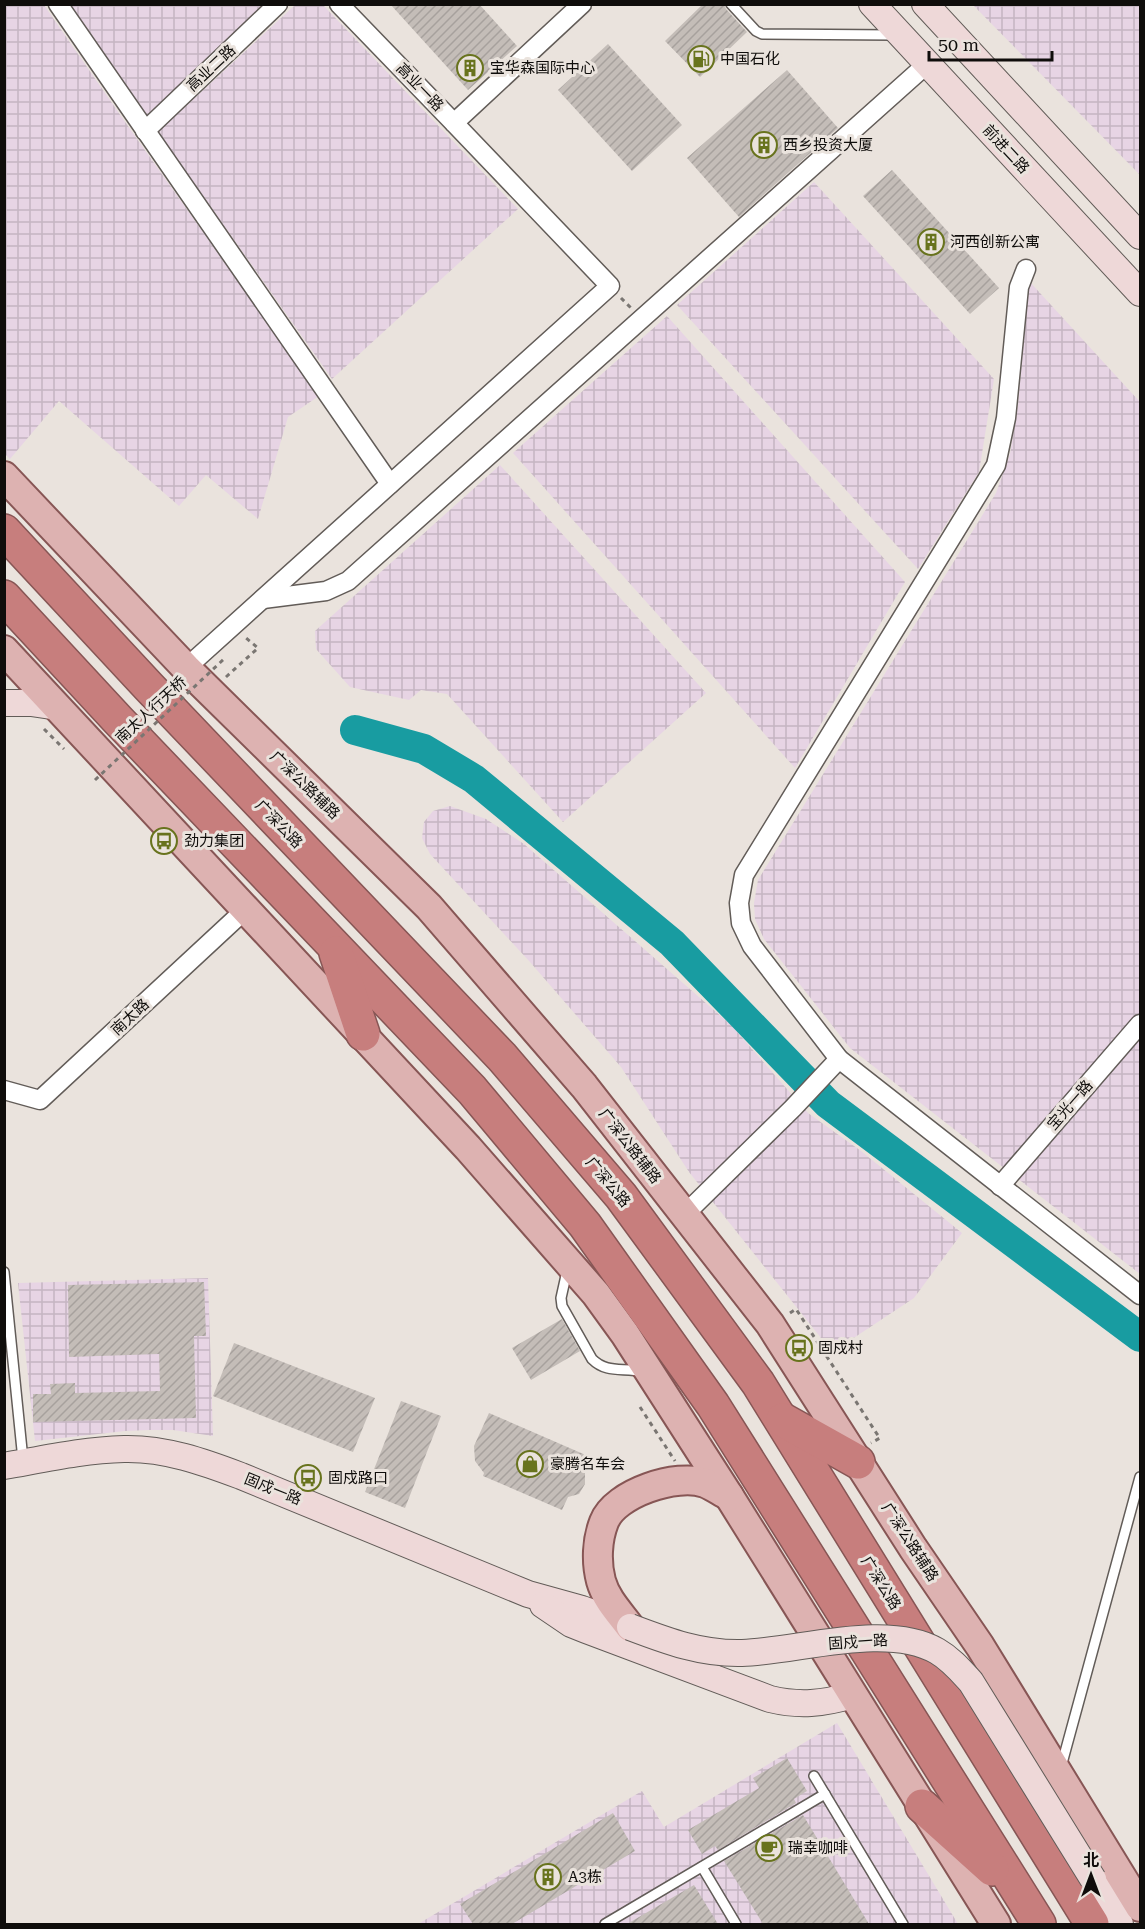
<svg xmlns="http://www.w3.org/2000/svg" width="1145" height="1929" viewBox="0 0 1145 1929" font-family="'Roboto Serif','Noto Sans SC',serif">
<style>
.industrial{fill:url(#industrial-grid)}
.lines{fill:none;stroke-linecap:round;stroke-linejoin:round}
.river{stroke:#189ca1;stroke-width:30}
.building{fill:url(#building-hatch)}
.lane-casing{stroke:#625c58;stroke-width:12}
.street-casing{stroke:#625c58;stroke-width:21}
.secondary-casing{stroke:#625c58;stroke-width:28}
.primary-casing{stroke:#875655;stroke-width:32}
.highway-casing{stroke:#875655;stroke-width:36}
.path{stroke:#7a7672;stroke-width:3;stroke-dasharray:4.5 4.5;stroke-linecap:butt}
.lane{stroke:#fff;stroke-width:9}
.street{stroke:#fff;stroke-width:18}
.secondary{stroke:#eed8d8;stroke-width:26}
.primary{stroke:#ddb2b1;stroke-width:28}
.highway{stroke:#c77e7d;stroke-width:33}
.secondary-bridge-casing{stroke:#625c58;stroke-width:28;stroke-linecap:butt}
.path-bridge{stroke:#7a7672;stroke-width:3;stroke-dasharray:4.5 4.5;stroke-linecap:butt}
.secondary-bridge{stroke:#eed8d8;stroke-width:26}
.labels{text-anchor:middle;dominant-baseline:central;stroke-width:6;stroke-linejoin:round;paint-order:stroke}
.poi-label{font-size:15px;fill:#0f0d0b;stroke:#eae3dd;text-anchor:start}
.street-label{font-size:15px;fill:#0f0d0b;stroke:#eae3dd}
</style>
<defs>
<pattern id="industrial-grid" width="8" height="8" patternUnits="userSpaceOnUse" patternTransform="scale(1.5)"><rect width="8" height="8" fill="#e7d4e4"/><path d="M0 4h8M4 0v8" fill="none" stroke="#c5b5c2"/></pattern>
<pattern id="building-hatch" width="6" height="6" patternUnits="userSpaceOnUse" patternTransform="scale(1.5)"><rect width="6" height="6" fill="#c4bdb8"/><path d="M-1 1l2-2M0 6l6-6M5 7l2-2" fill="none" stroke="#a7a19d"/></pattern>
</defs>
<rect width="100%" height="100%" fill="#eae3dd"/>
<g class="industrial">
<polygon points="5,5 44,5 130,129 319,396 288,417 258,519 206,475 179,506 59,401 10,459 5,454"/>
<polygon points="71,5 264,5 147,115"/>
<polygon points="295,5 323,5 518,209 332,379 158,132"/>
<polygon points="973,5 1140,5 1140,175"/>
<polygon points="814,182 994,379 979,472 918,569 677,305"/>
<polygon points="1029,281 1140,402 1140,1274 850,1048 764,939 755,919 754,903 758,880 996,493 1010,454 1018,405"/>
<polygon points="667,316 905,582 795,768 513,453"/>
<polygon points="500,465 706,693 563,822 447,694 421,690 409,700 350,687 316,649 315,631"/>
<polygon points="450,806 486,819 524,844 731,1025 808,1113 861,1151 962,1233 914,1298 834,1351 825,1343 689,1172 621,1067 530,962 430,854 422,838 424,822 433,811"/>
<polygon points="208,1278 213,1436 173,1430 149,1430 125,1431 35,1441 18,1283"/>
<polygon points="837,1723 958,1924 418,1924 642,1791 664,1827"/>
</g>
<g class="lines">
<polyline class="river" points="355,730 424,749 474,779 672,943 828,1104 1140,1337"/>
</g>
<g class="building">
<polygon points="390,4 479,4 517,46 468,90"/>
<polygon points="703,4 724,4 726,9 747,32 700,77 665,41"/>
<polygon points="608,44 682,125 632,171 558,90"/>
<polygon points="787,70 838,128 739,217 687,158"/>
<polygon points="892,170 999,288 970,314 863,196"/>
<polygon points="204,1282 206,1336 194,1336 196,1418 33,1422 33,1394 51,1394 50,1384 75,1383 75,1393 160,1391 159,1354 69,1357 68,1285"/>
<polygon points="562,1319 580,1351 531,1380 512,1348"/>
<polygon points="234,1343 375,1398 353,1452 213,1396"/>
<polygon points="401,1401 441,1416 405,1508 365,1492"/>
<polygon points="489,1413 588,1456 582,1468 585,1473 585,1484 579,1494 568,1497 562,1510 483,1476 484,1473 475,1461 474,1446"/>
<polygon points="787,1758 807,1791 794,1799 796,1803 718,1850 715,1846 702,1854 688,1830 759,1788 753,1778"/>
<polygon points="613,1813 635,1851 512,1924 473,1924 460,1904"/>
<polygon points="803,1815 869,1924 763,1924 724,1861"/>
<polygon points="694,1885 718,1924 627,1924"/>
</g>
<g class="lines">
<defs>
<g id="lane">
<polyline points="731,4 756,31 762,34 893,35"/>
<path d="M567,1271L561,1298L562,1306L592,1359C607,1374 623,1367 643,1372"/>
<polyline points="4,1272 23,1460"/>
<polyline points="1061,1767 1140,1477"/>
<polyline points="814,1776 903,1924"/>
<polyline points="702,1867 736,1924"/>
<polyline points="605,1924 825,1794"/>
</g>
<g id="street">
<polyline points="58,4 390,484"/>
<polyline points="339,4 454,123 582,4"/>
<polyline points="145,131 278,4"/>
<polyline points="1026,269 1019,287 1006,418 996,465 744,875 739,903 741,923 752,946 839,1059 1140,1295"/>
<polyline points="263,599 326,591 348,581 927,64"/>
<polyline points="186,668 610,286 454,123"/>
<polyline points="4,1090 40,1100 246,909"/>
<polyline points="1000,1186 1140,1024"/>
<polyline points="684,1215 793,1108 839,1059"/>
</g>
<g id="secondary">
<polyline points="872,4 1140,293"/>
<polyline points="925,4 1140,236"/>
<polyline points="4,703 31,703 58,707"/>
<path d="M4,1466C44,1459 84,1450 124,1449C165,1448 204,1462 241,1476L528,1594L582,1609L630,1627"/>
<path d="M543,1605L571,1624L586,1630L770,1699C799,1706 823,1704 852,1695"/>
<polyline points="1093,1879 1120,1924"/>
</g>
<g id="primary">
<polyline points="4,476 186,668 429,907 584,1086 770,1324 913,1548 980,1646 1140,1907"/>
<polyline points="4,650 468,1148 596,1294 625,1334 729,1496 996,1924"/>
<path d="M630,1627C619,1612 606,1599 601,1581C596,1562 597,1540 604,1522C615,1493 677,1473 705,1483C713,1486 721,1492 729,1496"/>
</g>
<g id="highway">
<polyline points="4,531 149,687 502,1057 621,1196 758,1383 1092,1924"/>
<polyline points="4,597 118,720 472,1090 585,1225 713,1405 1039,1924"/>
<polyline points="336,953 363,1034"/>
<polyline points="783,1420 858,1462"/>
<polyline points="922,1806 992,1869"/>
</g>
</defs>
<use href="#lane" class="lane-casing"/>
<use href="#street" class="street-casing"/>
<use href="#secondary" class="secondary-casing"/>
<use href="#primary" class="primary-casing"/>
<use href="#highway" class="highway-casing"/>
<g class="path">
<polyline points="621,298 631,308"/>
<polyline points="226,677 258,648 246,638"/>
<polyline points="44,729 64,749"/>
<polyline points="790,1313 796,1309 877,1434 880,1438 871,1443"/>
<polyline points="640,1407 675,1461"/>
</g>
<use href="#lane" class="lane"/>
<use href="#street" class="street"/>
<use href="#secondary" class="secondary"/>
<use href="#primary" class="primary"/>
<use href="#highway" class="highway"/>
<defs>
<path id="secondary-bridge" d="M630,1627C667,1641 701,1654 742,1653C798,1651 887,1622 937,1651C951,1659 961,1671 971,1682L1093,1879"/>
</defs>
<use href="#secondary-bridge" class="secondary-bridge-casing"/>
<polyline class="path-bridge" points="95,780 225,658"/>
<use href="#secondary-bridge" class="secondary-bridge"/>
</g>
<defs>
<symbol id="fuel-ring" viewBox="-11 -11 22 22"><circle r="9.5" fill="#eae3dd" stroke="#68731d" stroke-width="1.5"/><path d="M-5.5-6h7V0h2V4h1.3V-2.5L3-4.5l.8-.8L6-3V5H2.5V1h-1V6h-7ZM-4.2-4.7v3.2H.2V-4.7Z" fill="#68731d"/></symbol>
<symbol id="building-ring" viewBox="-11 -11 22 22"><circle r="9.5" fill="#eae3dd" stroke="#68731d" stroke-width="1.5"/><path d="M-4-6H4V6H1V3H-1V6H-4ZM-2.5-4.3h1.7v1.8h-1.7ZM.8-4.3h1.7v1.8H.8ZM-2.5-1h1.7V.8h-1.7ZM.8-1h1.7V.8H.8Z" fill="#68731d"/></symbol>
<symbol id="bus-ring" viewBox="-11 -11 22 22"><circle r="9.5" fill="#eae3dd" stroke="#68731d" stroke-width="1.5"/><path d="M-5-6H5V4H4V6H2V4H-2V6H-4V4H-5ZM-3.5-4V0h7V-4ZM-3.5 1.2v1.5H-2V1.2ZM2 1.2v1.5H3.5V1.2Z" fill="#68731d"/></symbol>
<symbol id="shop-ring" viewBox="-11 -11 22 22"><circle r="9.5" fill="#eae3dd" stroke="#68731d" stroke-width="1.5"/><path d="M-5-2.5h2.3a2.7 3.5 0 0 1 5.4 0H5L5.5 6h-11ZM-1.5-2.5h3a1.5 2.3 0 0 0-3 0Z" fill="#68731d"/></symbol>
<symbol id="cafe-ring" viewBox="-11 -11 22 22"><circle r="9.5" fill="#eae3dd" stroke="#68731d" stroke-width="1.5"/><path d="M-5.5-4.5H6V0H3Q3 3.5 0 3.5H-2.5Q-5.5 3.5-5.5 0ZM3-3.2v2h1.7v-2ZM-6 4.5H4V6H-6Z" fill="#68731d"/></symbol>
</defs>
<g fill-rule="evenodd">
<use href="#fuel-ring" x="686" y="44" width="30" height="30"/>
<use href="#building-ring" x="455" y="53" width="30" height="30"/>
<use href="#building-ring" x="749" y="130" width="30" height="30"/>
<use href="#building-ring" x="916" y="227" width="30" height="30"/>
<use href="#bus-ring" x="149" y="826" width="30" height="30"/>
<use href="#bus-ring" x="784" y="1333" width="30" height="30"/>
<use href="#shop-ring" x="515" y="1449" width="30" height="30"/>
<use href="#bus-ring" x="293" y="1463" width="30" height="30"/>
<use href="#cafe-ring" x="754" y="1833" width="30" height="30"/>
<use href="#building-ring" x="533" y="1862" width="30" height="30"/>
</g>
<g class="labels">
<g class="poi-label">
<text x="720" y="59">中国石化</text>
<text x="490" y="68">宝华森国际中心</text>
<text x="783" y="145">西乡投资大厦</text>
<text x="950" y="242">河西创新公寓</text>
<text x="184" y="841">劲力集团</text>
<text x="818" y="1348">固戍村</text>
<text x="550" y="1464">豪腾名车会</text>
<text x="328" y="1478">固戍路口</text>
<text x="788" y="1848">瑞幸咖啡</text>
<text x="568" y="1877">A3栋</text>
</g>
<g class="street-label">
<text transform="translate(211 68) rotate(-43)">高业二路</text>
<text transform="translate(420 87) rotate(46)">高业一路</text>
<text transform="translate(1006 149) rotate(47)">前进二路</text>
<text transform="translate(151 710) rotate(-43)">南太人行天桥</text>
<text transform="translate(305 785) rotate(44)">广深公路辅路</text>
<text transform="translate(279 824) rotate(46)">广深公路</text>
<text transform="translate(130 1017) rotate(-43)">南太路</text>
<text transform="translate(1070 1105) rotate(-49)">宝光一路</text>
<text transform="translate(630 1146) rotate(52)">广深公路辅路</text>
<text transform="translate(608 1182) rotate(50)">广深公路</text>
<text transform="translate(273 1489) rotate(22)">固戍一路</text>
<text transform="translate(910 1542) rotate(57)">广深公路辅路</text>
<text transform="translate(881 1583) rotate(58)">广深公路</text>
<text transform="translate(858 1642) rotate(-4)">固戍一路</text>
</g>
</g>
<rect width="1145" height="1929" fill="none" stroke="#0f0d0b" stroke-width="12"/>
<g transform="translate(1091 1875)" stroke="#eae3dd" stroke-width="4.5" paint-order="stroke">
<path d="M0-4.5L10 22L0 15L-10 22Z" fill="#0f0d0b"/>
<text y="-9" font-size="16" font-weight="bold" text-anchor="middle" fill="#0f0d0b">北</text>
</g>
<path d="M929 51v9h123v-9" fill="none" stroke="#0f0d0b" stroke-width="3"/>
<text x="938" y="51" font-size="18" fill="#0f0d0b" stroke="#eae3dd" stroke-width="4.5" paint-order="stroke">50 m</text>
</svg>
